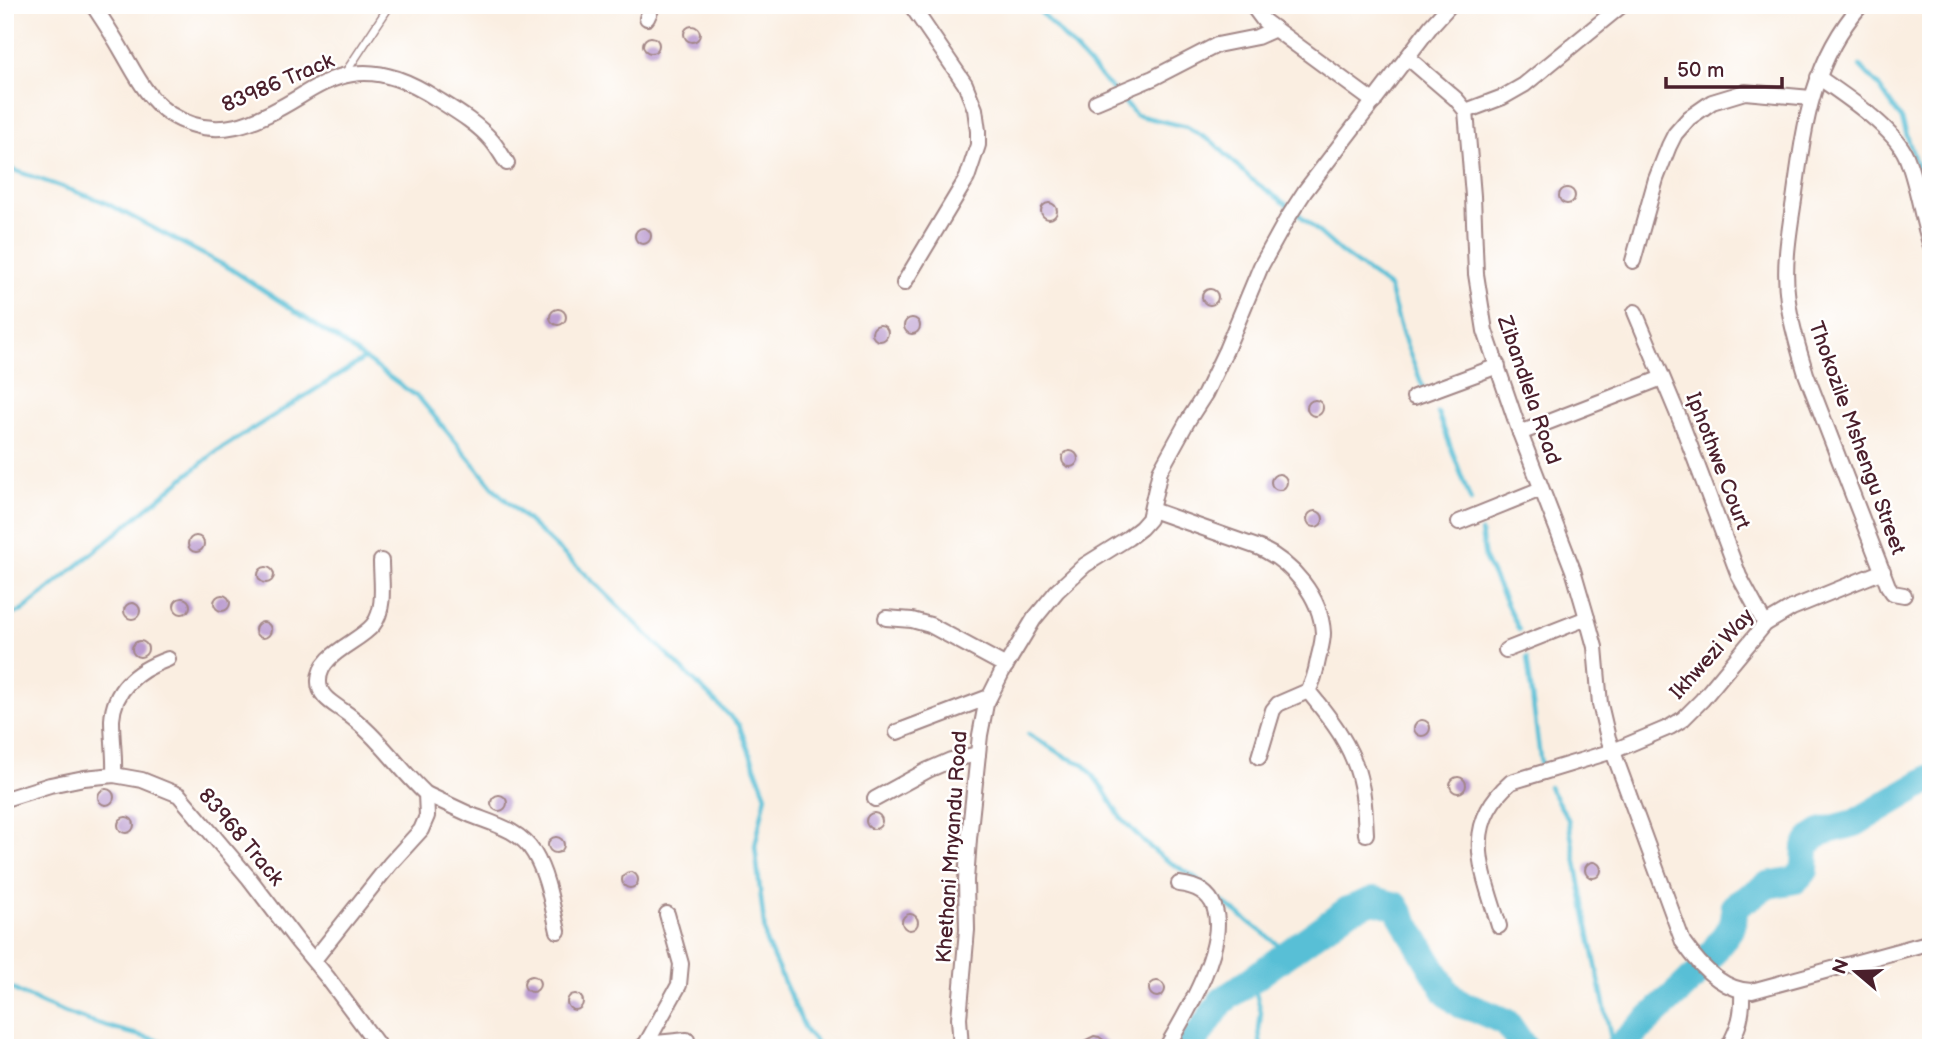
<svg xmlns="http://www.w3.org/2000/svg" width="1936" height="1053" viewBox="0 0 1936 1053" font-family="'Balsamiq Sans',sans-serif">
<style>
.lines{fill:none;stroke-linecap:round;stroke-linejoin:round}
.stream{stroke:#59bfd6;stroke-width:4.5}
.river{stroke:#59bfd6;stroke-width:28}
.building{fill:#bb9cd0}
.service-casing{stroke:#a28686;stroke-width:10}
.minor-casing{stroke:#a28686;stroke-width:18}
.service{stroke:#fff;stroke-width:7}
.minor{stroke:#fff;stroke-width:14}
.labels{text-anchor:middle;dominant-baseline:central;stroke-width:5;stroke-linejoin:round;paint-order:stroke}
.street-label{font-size:21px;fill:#4a1f2b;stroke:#fff}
</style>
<rect width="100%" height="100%" fill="#fff"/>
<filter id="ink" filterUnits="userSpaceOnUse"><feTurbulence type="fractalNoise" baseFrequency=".0143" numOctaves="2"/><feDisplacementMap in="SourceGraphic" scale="14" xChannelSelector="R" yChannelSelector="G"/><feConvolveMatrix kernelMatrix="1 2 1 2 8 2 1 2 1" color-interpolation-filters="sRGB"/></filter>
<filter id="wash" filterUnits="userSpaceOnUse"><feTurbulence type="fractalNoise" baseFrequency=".00686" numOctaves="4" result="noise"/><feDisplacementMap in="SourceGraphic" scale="28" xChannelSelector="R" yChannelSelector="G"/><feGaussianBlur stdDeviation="1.57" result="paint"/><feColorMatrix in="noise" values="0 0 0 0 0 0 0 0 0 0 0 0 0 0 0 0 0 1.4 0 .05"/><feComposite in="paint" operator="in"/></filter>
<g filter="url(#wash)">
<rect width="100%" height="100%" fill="#faeee1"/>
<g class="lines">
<g class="stream">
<polyline points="1034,5 1136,115 1187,127 1214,143 1251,179 1293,209 1342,253 1389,287 1403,336 1423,387"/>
<polyline points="1860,66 1878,85 1902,120 1930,208"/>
<polyline points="5,167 102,201 231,269 340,341 420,399 497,492 597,585 739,725 766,795 755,846 766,942 807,1033 821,1048"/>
<polyline points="1438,413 1471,501"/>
<polyline points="1481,532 1485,559 1519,630"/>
<polyline points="5,617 22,611 214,453 364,359"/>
<polyline points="1527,658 1541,765"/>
<polyline points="1028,734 1068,758 1084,764 1103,789 1120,817 1144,842 1163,858 1196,878 1215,896 1288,952"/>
<polyline points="1549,787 1568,819 1588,927 1613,1048"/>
<polyline points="1252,978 1261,1012 1259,1030 1261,1048"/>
<path d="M5,985C62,1017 125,1032 188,1048"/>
</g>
<g class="river">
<polyline points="1709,958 1732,926 1735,906 1768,885 1795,880 1805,870 1806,847 1812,838 1821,832 1855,823 1931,778"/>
<polyline points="1189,1048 1222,1001 1348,910 1374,900 1396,906 1447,993 1462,1005 1478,1010 1506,1022 1524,1048"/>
<polyline points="1618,1048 1694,977"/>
</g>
</g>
<g id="blocks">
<g class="building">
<circle cx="692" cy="34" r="8"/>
<circle cx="651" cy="45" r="8"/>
<circle cx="1567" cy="196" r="8"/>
<circle cx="1049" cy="211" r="8"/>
<circle cx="643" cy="236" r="8"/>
<circle cx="1210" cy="297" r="8"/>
<circle cx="558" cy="317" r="8"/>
<circle cx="912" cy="326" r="8"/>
<circle cx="880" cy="333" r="8"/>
<circle cx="1315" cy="408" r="8"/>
<circle cx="1070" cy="459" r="8"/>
<circle cx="1279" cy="482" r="8"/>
<circle cx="1315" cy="519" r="8"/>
<circle cx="196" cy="544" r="8"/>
<circle cx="266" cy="575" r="8"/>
<circle cx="222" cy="603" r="8"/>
<circle cx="182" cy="606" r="8"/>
<circle cx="132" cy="611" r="8"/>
<circle cx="263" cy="630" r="8"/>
<circle cx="140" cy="649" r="8"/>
<circle cx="1422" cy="728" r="8"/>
<circle cx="1458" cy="785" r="8"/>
<circle cx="106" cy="797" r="8"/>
<circle cx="499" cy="803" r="8"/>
<circle cx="874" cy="821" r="8"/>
<circle cx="126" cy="825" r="8"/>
<circle cx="556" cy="845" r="8"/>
<circle cx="1593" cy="870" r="8"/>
<circle cx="630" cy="880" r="8"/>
<circle cx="910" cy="922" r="8"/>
<circle cx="532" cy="984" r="8"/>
<circle cx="1157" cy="989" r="8"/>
<circle cx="575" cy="1002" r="8"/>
<polygon points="1094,1036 1099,1037 1115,1048 1070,1048"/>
</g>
</g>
</g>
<g filter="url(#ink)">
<use href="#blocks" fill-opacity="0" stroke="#a28686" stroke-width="2"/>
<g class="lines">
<defs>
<polyline id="service" points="344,75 390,5"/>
<g id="minor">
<path d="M93,5C103,20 113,35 122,51C135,73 147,99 170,114C216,143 256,123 299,97C315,87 332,77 352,74C383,69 412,83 437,99C456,111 478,124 492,141C498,148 502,156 507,163"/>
<polyline points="1252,5 1264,21 1374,102"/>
<path d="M1861,5C1811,62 1804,128 1794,200C1789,233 1783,267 1788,301C1791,326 1799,350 1806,374L1888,586L1893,593L1904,595"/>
<polyline points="647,18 653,5"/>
<path d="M1407,57L1456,99L1466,111L1473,196L1476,274L1485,331L1520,433L1573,570L1587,618L1595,647L1600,704L1608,738L1683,942C1699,965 1723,991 1752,991L1931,942"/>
<path d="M1818,77C1844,95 1894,128 1906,156C1918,185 1921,217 1931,246"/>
<polyline points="1096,102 1153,78 1217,45 1257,37 1275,29"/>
<polyline points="1466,111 1503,97 1524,85 1622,5"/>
<polyline points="1633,261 1656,179 1669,146 1675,134 1689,118 1712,102 1745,92 1811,98"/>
<polyline points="904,283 967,178 978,145 978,131 975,109 965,84 911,5"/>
<polyline points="1635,312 1681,422 1739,576 1765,624"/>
<polyline points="1414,397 1498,366"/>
<polyline points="1520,433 1662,378"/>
<path d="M1152,510L1260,548C1292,563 1321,596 1323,633C1323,642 1320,651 1318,660C1316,671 1314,681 1308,691L1278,704L1273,710L1259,757"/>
<polyline points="1459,522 1541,489"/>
<polyline points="886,618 912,620 930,625 1006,666"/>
<polyline points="1506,650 1587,618"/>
<path d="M1308,691C1331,719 1354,748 1361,785C1365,801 1365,818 1366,834"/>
<polyline points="897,732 989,697"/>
<path d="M114,775C115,757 112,738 112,720C114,687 140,669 168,659"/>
<path d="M426,794C441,801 456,808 471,815C494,824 520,830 534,853C548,876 552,906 558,931"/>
<polyline points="5,799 50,785 84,778 114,775 142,780 179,795 249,878 298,942 327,977 380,1048"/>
<polyline points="875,799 928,770 951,760 978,754"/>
<path d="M1499,926C1483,872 1460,826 1511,782L1613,751L1670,727L1683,719L1702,700L1765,624L1792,608L1883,571"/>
<path d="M314,960L390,864L421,830L427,816L426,794C397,767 375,732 342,710C332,703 319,696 319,682C318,654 358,643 373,625C386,609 381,581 381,561"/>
<polyline points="646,1044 679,985 681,964 667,914"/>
<polyline points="642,1047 646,1044 687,1040"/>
<polyline points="961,1048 959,1018 967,930 966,880 969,839 980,735 986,704 1002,672 1034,619 1057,591 1085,565 1128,538 1141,528 1149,519 1160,471 1187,422 1205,394 1226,350 1261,266 1287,219 1305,191 1431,26 1450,5"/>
<path d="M1166,1048C1188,1011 1261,893 1179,884"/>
<path d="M1728,1048C1739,1027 1743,1015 1742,991"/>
</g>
</defs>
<use href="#service" class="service-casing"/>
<use href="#minor" class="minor-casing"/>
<use href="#service" class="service"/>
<use href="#minor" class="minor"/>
</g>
</g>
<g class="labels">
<g class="street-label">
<text transform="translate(278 83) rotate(-23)">83986 Track</text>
<text transform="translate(1529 390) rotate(71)">Zibandlela Road</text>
<text transform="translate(1857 438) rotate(70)">Thokozile Mshengu Street</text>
<text transform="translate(1718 461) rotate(69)">Iphothwe Court</text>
<text transform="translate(1712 654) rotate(-48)">Ikhwezi Way</text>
<text transform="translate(241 837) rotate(50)">83968 Track</text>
<text transform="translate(952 847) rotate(-86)">Khethani Mnyandu Road</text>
</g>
</g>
<rect width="1936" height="1053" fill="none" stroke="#fff" stroke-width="28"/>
<g transform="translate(1856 972) rotate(289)" stroke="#ffffff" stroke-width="5" paint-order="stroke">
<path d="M0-5L12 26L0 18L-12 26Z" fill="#4a1f2b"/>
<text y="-10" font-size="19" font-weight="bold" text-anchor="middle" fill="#4a1f2b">N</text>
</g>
<path d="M1666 77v10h116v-10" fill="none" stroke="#4a1f2b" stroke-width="3.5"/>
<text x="1677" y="77" font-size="21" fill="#4a1f2b" stroke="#ffffff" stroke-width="5" paint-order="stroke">50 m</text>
</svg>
